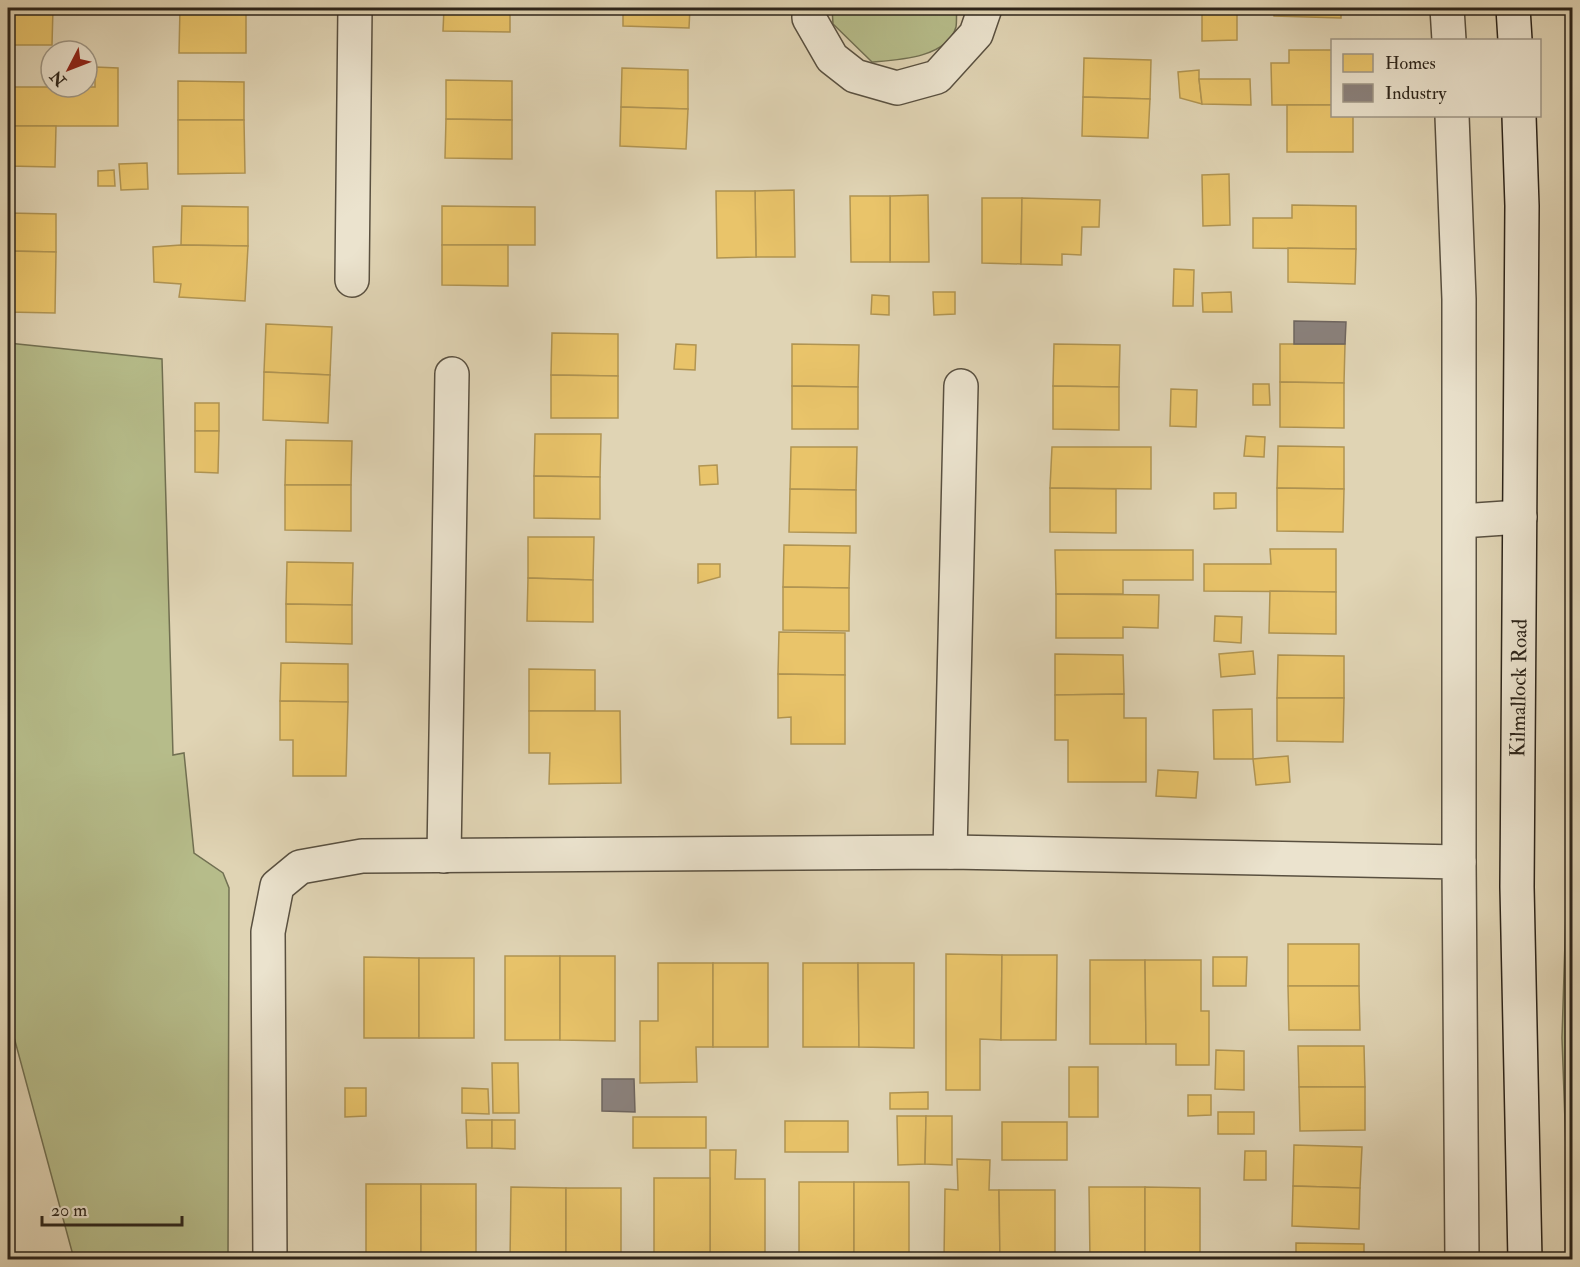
<svg xmlns="http://www.w3.org/2000/svg" width="1580" height="1267" viewBox="0 0 1580 1267" font-family="'IM FELL Double Pica',serif">
<style>
.green{fill:#b6bc8a;stroke:#717052;stroke-width:1.5}
.homes{fill:#e9c46a;stroke:#b09452;stroke-width:1.5}
.industry{fill:#8a817c;stroke:#6e655f;stroke-width:1.5}
.lines{fill:none;stroke-linecap:round;stroke-linejoin:round}
.street-casing{stroke:#595040;stroke-width:36}
.secondary-casing{stroke:#2c241a;stroke-width:36}
.street{stroke:#ebe3ce;stroke-width:33}
.secondary{stroke:#ebe3ce;stroke-width:33}
.labels{text-anchor:middle;dominant-baseline:central;stroke-width:6;stroke-linejoin:round;paint-order:stroke}
.street-label{font-size:21px;fill:#2c241a;stroke:#ebe3ce}
</style>
<rect width="100%" height="100%" fill="#e0d4b4"/>
<filter id="stains"><feTurbulence type="fractalNoise" baseFrequency=".00333" numOctaves="4"/><feColorMatrix values="0 0 0 0 .2 0 0 0 0 .09 0 0 0 0 .02 0 0 0 .5 -.17"/></filter>
<radialGradient id="worn" r=".72"><stop offset=".6" stop-color="#630" stop-opacity="0"/><stop offset="1" stop-color="#630" stop-opacity=".3"/></radialGradient>
<g class="green">
<path d="M832,8H957C956,13 957,21 956,27C947,58 898,60 872,62L833,24Z"/>
<polygon points="8,343 162,359 173,755 184,753 194,853 223,873 229,888 228,1259 74,1259 8,1015"/>
<polygon points="1572,719 1572,1259 1570,1260 1562,1038"/>
</g>
<g class="homes">
<polygon points="8,8 53,8 52,45 8,45"/>
<rect x="91" y="8" width="24" height="5"/>
<polygon points="180,8 246,8 246,53 179,53"/>
<polygon points="444,8 510,8 510,32 443,31"/>
<polygon points="623,8 690,8 689,28 623,26"/>
<polygon points="1274,8 1341,8 1341,18 1274,16"/>
<polygon points="1237,10 1237,40 1202,41 1202,11"/>
<polygon points="1289,50 1332,50 1332,105 1272,105 1271,63 1289,63"/>
<polygon points="1084,58 1151,60 1150,99 1083,97"/>
<polygon points="95,67 118,68 118,126 8,126 8,87 95,87"/>
<polygon points="622,68 688,70 688,109 621,107"/>
<polygon points="1199,70 1199,79 1202,104 1180,98 1178,72"/>
<polygon points="1199,79 1250,79 1251,105 1202,104"/>
<polygon points="446,80 512,81 512,120 446,119"/>
<polygon points="178,81 244,82 244,120 178,120"/>
<polygon points="1083,97 1150,99 1148,138 1082,136"/>
<polygon points="1287,105 1332,105 1332,116 1353,116 1353,152 1287,152"/>
<polygon points="621,107 688,109 686,149 620,146"/>
<polygon points="446,119 512,120 512,159 445,158"/>
<polygon points="178,120 244,120 245,173 178,174"/>
<polygon points="8,126 56,126 55,167 8,166"/>
<polygon points="147,163 148,189 121,190 119,164"/>
<polygon points="114,170 115,186 98,186 98,171"/>
<polygon points="1229,174 1230,225 1203,226 1202,175"/>
<polygon points="794,190 795,257 756,257 755,191"/>
<polygon points="716,191 755,191 756,257 717,258"/>
<polygon points="928,195 929,262 890,262 890,196"/>
<polygon points="850,196 890,196 890,262 851,262"/>
<polygon points="982,198 1022,198 1021,264 982,263"/>
<polygon points="1022,198 1100,200 1099,227 1082,227 1081,255 1062,254 1062,265 1021,264"/>
<polygon points="1292,205 1356,206 1356,249 1253,248 1253,218 1292,218"/>
<polygon points="182,206 248,207 248,246 181,245"/>
<polygon points="442,206 535,207 535,245 442,245"/>
<polygon points="8,213 56,214 56,252 8,251"/>
<polygon points="181,245 248,246 245,301 179,297 181,284 154,282 153,247"/>
<polygon points="442,245 508,245 508,286 442,285"/>
<polygon points="1288,248 1356,249 1355,284 1288,282"/>
<polygon points="8,251 56,252 55,313 8,312"/>
<polygon points="1174,269 1194,270 1193,306 1173,306"/>
<polygon points="933,292 955,292 955,314 934,315"/>
<polygon points="1231,292 1232,312 1203,312 1202,293"/>
<polygon points="872,295 889,296 889,315 871,314"/>
<polygon points="266,324 332,327 330,375 264,372"/>
<polygon points="552,333 618,334 618,376 551,375"/>
<polygon points="676,344 696,345 695,370 674,369"/>
<polygon points="792,344 859,345 858,387 792,386"/>
<polygon points="1054,344 1120,345 1119,387 1053,386"/>
<polygon points="1280,344 1345,344 1344,383 1280,382"/>
<polygon points="264,372 330,375 328,423 263,420"/>
<polygon points="551,375 618,376 618,418 551,418"/>
<polygon points="1280,382 1344,383 1344,428 1280,427"/>
<polygon points="1253,384 1269,384 1270,405 1253,405"/>
<polygon points="792,386 858,387 858,429 792,429"/>
<polygon points="1053,386 1119,387 1119,430 1053,429"/>
<polygon points="1171,389 1197,390 1196,427 1170,426"/>
<rect x="195" y="403" width="24" height="28"/>
<polygon points="195,431 219,431 218,473 195,472"/>
<polygon points="535,434 601,434 600,477 534,476"/>
<polygon points="1246,436 1265,437 1264,457 1244,456"/>
<polygon points="286,440 352,441 351,485 285,485"/>
<polygon points="1278,446 1344,447 1344,489 1277,488"/>
<polygon points="791,447 857,447 856,490 790,489"/>
<polygon points="1052,447 1151,447 1151,489 1050,488"/>
<polygon points="717,465 718,484 700,485 699,466"/>
<polygon points="534,476 600,477 600,519 534,518"/>
<polygon points="285,485 351,485 351,531 285,530"/>
<polygon points="1050,488 1116,489 1116,533 1050,532"/>
<polygon points="1277,488 1344,489 1343,532 1277,531"/>
<polygon points="790,489 856,490 856,533 789,532"/>
<polygon points="1214,493 1236,493 1236,508 1214,509"/>
<polygon points="528,537 594,537 593,580 528,578"/>
<polygon points="784,545 850,546 849,588 783,587"/>
<polygon points="1270,549 1336,549 1336,592 1204,591 1204,564 1271,564"/>
<polygon points="1055,550 1193,550 1193,580 1123,580 1123,594 1056,594"/>
<polygon points="287,562 353,563 352,605 286,604"/>
<polygon points="698,564 720,564 720,577 698,583"/>
<polygon points="528,578 593,580 593,622 527,621"/>
<polygon points="783,587 849,588 849,631 783,630"/>
<polygon points="1270,591 1336,592 1336,634 1269,633"/>
<polygon points="1056,594 1159,595 1158,628 1123,627 1123,638 1056,638"/>
<polygon points="286,604 352,605 352,644 286,642"/>
<polygon points="1215,616 1242,617 1241,643 1214,641"/>
<polygon points="779,632 845,633 845,675 778,674"/>
<polygon points="1253,651 1255,674 1221,677 1219,654"/>
<polygon points="1055,654 1123,655 1124,694 1055,695"/>
<polygon points="1278,655 1344,656 1344,698 1277,698"/>
<polygon points="281,663 348,664 348,702 280,701"/>
<polygon points="529,669 595,670 595,711 529,711"/>
<polygon points="778,674 845,675 845,744 791,744 791,717 778,718"/>
<polygon points="1124,694 1124,718 1146,718 1146,782 1068,782 1068,740 1055,740 1055,695"/>
<polygon points="1277,698 1344,698 1343,742 1277,741"/>
<polygon points="280,701 348,702 346,776 293,776 293,740 280,740"/>
<polygon points="1252,709 1253,759 1214,759 1213,710"/>
<polygon points="529,711 620,711 621,783 549,784 550,753 529,753"/>
<polygon points="1288,756 1290,782 1256,785 1253,759"/>
<polygon points="1158,770 1198,772 1196,798 1156,796"/>
<rect x="1288" y="944" width="71" height="42"/>
<polygon points="946,954 1002,955 1001,1040 980,1039 980,1090 946,1090"/>
<polygon points="1002,955 1057,955 1056,1040 1001,1040"/>
<rect x="505" y="956" width="55" height="84"/>
<polygon points="560,956 615,956 615,1041 560,1040"/>
<polygon points="364,957 419,958 419,1038 364,1038"/>
<polygon points="1213,957 1247,957 1246,986 1213,986"/>
<rect x="419" y="958" width="55" height="80"/>
<polygon points="1090,960 1145,960 1146,1044 1090,1044"/>
<polygon points="1145,960 1201,960 1201,1011 1209,1011 1209,1065 1176,1065 1176,1044 1146,1044"/>
<polygon points="658,963 713,963 713,1047 696,1047 697,1082 640,1083 640,1021 658,1021"/>
<rect x="713" y="963" width="55" height="84"/>
<polygon points="803,963 858,963 859,1047 803,1047"/>
<polygon points="858,963 914,963 914,1048 859,1047"/>
<polygon points="1288,986 1359,986 1360,1030 1289,1030"/>
<polygon points="1298,1046 1364,1046 1365,1087 1299,1087"/>
<polygon points="1216,1050 1244,1051 1244,1090 1215,1089"/>
<polygon points="492,1063 518,1063 519,1113 493,1113"/>
<rect x="1069" y="1067" width="29" height="50"/>
<polygon points="1299,1087 1365,1087 1365,1130 1300,1131"/>
<polygon points="345,1088 366,1088 366,1116 345,1117"/>
<polygon points="462,1088 488,1089 489,1114 462,1113"/>
<polygon points="928,1092 928,1109 890,1109 890,1093"/>
<polygon points="1188,1095 1211,1095 1211,1115 1188,1116"/>
<rect x="1218" y="1112" width="36" height="22"/>
<polygon points="897,1116 926,1116 925,1164 898,1165"/>
<polygon points="926,1116 952,1116 952,1165 925,1164"/>
<rect x="633" y="1117" width="73" height="31"/>
<polygon points="466,1120 492,1120 492,1148 467,1148"/>
<polygon points="492,1120 515,1120 515,1149 492,1148"/>
<rect x="785" y="1121" width="63" height="31"/>
<rect x="1002" y="1122" width="65" height="38"/>
<polygon points="1294,1145 1362,1147 1360,1188 1293,1186"/>
<polygon points="710,1150 736,1150 735,1179 765,1179 765,1260 710,1260"/>
<polygon points="1245,1151 1266,1151 1266,1180 1244,1180"/>
<polygon points="957,1159 990,1160 989,1190 999,1190 1000,1260 944,1260 945,1189 958,1190"/>
<rect x="654" y="1178" width="56" height="82"/>
<rect x="799" y="1182" width="55" height="78"/>
<rect x="854" y="1182" width="55" height="78"/>
<rect x="366" y="1184" width="55" height="76"/>
<rect x="421" y="1184" width="55" height="76"/>
<polygon points="1293,1186 1360,1188 1359,1229 1292,1226"/>
<polygon points="511,1187 566,1188 566,1260 510,1260"/>
<polygon points="1089,1187 1145,1187 1145,1260 1090,1260"/>
<polygon points="1145,1187 1200,1188 1200,1260 1145,1260"/>
<rect x="566" y="1188" width="55" height="72"/>
<polygon points="999,1190 1055,1190 1055,1260 1000,1260"/>
<polygon points="1296,1243 1364,1244 1364,1260 1296,1260"/>
<rect x="1220" y="1257" width="32" height="3"/>
</g>
<g class="industry">
<polygon points="1294,321 1346,322 1345,344 1294,344"/>
<polygon points="602,1079 634,1079 635,1112 602,1111"/>
</g>
<g class="lines">
<defs>
<g id="street">
<polyline points="809,8 809,18 832,58 855,76 897,88 937,77 976,34 985,8"/>
<polyline points="1447,8 1449,40"/>
<polyline points="1452,116 1459,299 1459,862"/>
<polyline points="352,280 355,8"/>
<polyline points="1461,521 1520,517"/>
<polyline points="950,852 961,386"/>
<polyline points="444,856 452,374"/>
<polyline points="270,1260 268,932 277,886 300,867 362,856 950,852 1459,862 1462,1260"/>
</g>
<g id="secondary">
<polyline points="1513,8 1515,40"/>
<polyline points="1519,116 1522,206 1517,887 1525,1260"/>
</g>
</defs>
<use href="#street" class="street-casing"/>
<use href="#secondary" class="secondary-casing"/>
<use href="#street" class="street"/>
<use href="#secondary" class="secondary"/>
</g>
<g class="labels">
<g class="street-label">
<text transform="translate(1519 688) rotate(-89)">Kilmallock Road</text>
</g>
</g>
<rect width="1580" height="1267" fill="none" stroke="#e0d4b4" stroke-width="30"/>
<rect x="9" y="9" width="1562" height="1249" fill="none" stroke="#2c241a" stroke-width="3"/>
<rect x="15" y="15" width="1550" height="1237" fill="none" stroke="#2c241a" stroke-width="1.5"/>
<rect x="1331" y="39" width="210" height="78" fill="#ebe3ce" stroke="#9f9786" stroke-width="1.5"/>
<rect x="1343" y="54" width="30" height="18" fill="#e9c46a" stroke="#9f9786" stroke-width="1.5"/>
<text x="1385" y="69" font-size="18" fill="#2c241a">Homes</text>
<rect x="1343" y="84" width="30" height="18" fill="#8a817c" stroke="#9f9786" stroke-width="1.5"/>
<text x="1385" y="99" font-size="18" fill="#2c241a">Industry</text>
<g transform="translate(69 69) rotate(228)"><circle r="28" fill="#ebe3ce" stroke="#9f9786" stroke-width="1.5"/>
<path d="M0-4.5L10 22L0 15L-10 22Z" fill="#8f2418"/>
<text y="-9" font-size="16" font-weight="bold" text-anchor="middle" fill="#2c241a">N</text>
</g>
<path d="M42 1216v9h140v-9" fill="none" stroke="#2c241a" stroke-width="3"/>
<text x="51" y="1216" font-size="18" fill="#2c241a" stroke="#ebe3ce" stroke-width="4.5" paint-order="stroke">20 m</text>
<rect width="100%" height="100%" filter="url(#stains)"/>
<rect width="100%" height="100%" fill="url(#worn)"/>
</svg>
